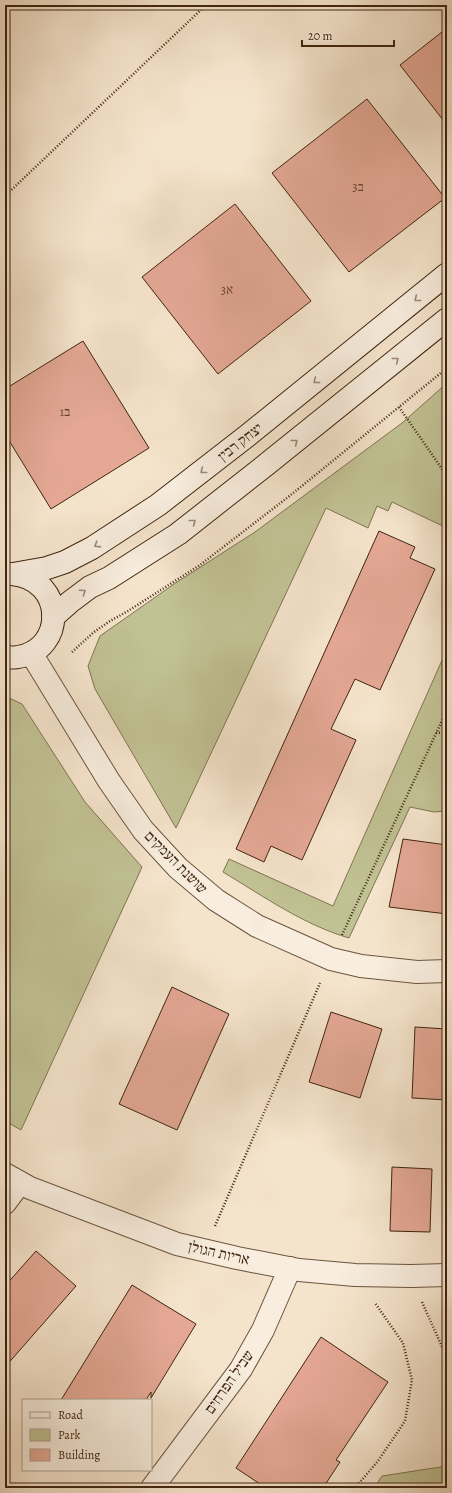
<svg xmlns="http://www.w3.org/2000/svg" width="452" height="1493" viewBox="0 0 452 1493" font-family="Alegreya,'Frank Ruhl Libre',serif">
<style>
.green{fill:#c1c294;stroke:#807451}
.building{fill:#e4a895;stroke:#3f250e}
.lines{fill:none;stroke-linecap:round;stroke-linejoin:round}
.minor-casing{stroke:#6c553e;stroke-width:24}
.secondary-casing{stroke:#3f250e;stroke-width:24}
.path{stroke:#3f250e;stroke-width:2.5;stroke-dasharray:1 2;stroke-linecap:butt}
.minor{stroke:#f8edde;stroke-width:22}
.secondary{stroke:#f8edde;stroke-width:22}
.oneway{stroke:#9c8976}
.labels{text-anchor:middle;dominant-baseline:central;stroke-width:3;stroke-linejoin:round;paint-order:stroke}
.number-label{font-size:13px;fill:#684630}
.street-label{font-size:15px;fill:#3f250e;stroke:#f8edde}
</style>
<rect width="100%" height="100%" fill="#f5e4cc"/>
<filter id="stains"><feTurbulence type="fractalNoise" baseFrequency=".005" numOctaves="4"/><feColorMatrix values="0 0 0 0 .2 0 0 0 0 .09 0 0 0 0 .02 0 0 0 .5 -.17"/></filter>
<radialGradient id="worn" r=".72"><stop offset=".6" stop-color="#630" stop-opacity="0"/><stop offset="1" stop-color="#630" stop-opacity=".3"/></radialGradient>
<g class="green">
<polygon points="447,383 447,528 392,502 388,511 377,506 368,528 326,508 176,828 95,689 88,666 100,636 174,584 255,532 402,423"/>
<path d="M447,649V811L434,812L410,807L349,938C304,925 263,896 223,872L229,859L333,906Z"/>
<polygon points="5,696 22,704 85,802 142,867 21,1130 5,1121"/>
<polygon points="447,1466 447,1488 374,1488 382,1476"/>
</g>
<g class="building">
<polygon points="447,28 447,125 400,65"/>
<polygon points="367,99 445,198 349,272 272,173"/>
<polygon points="235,204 311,301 218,374 142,277"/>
<polygon points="83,341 149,448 51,509 5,434 5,389"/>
<polygon points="379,531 415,547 410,558 435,569 380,690 355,679 331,729 356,740 302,860 271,846 264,862 236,849"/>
<polygon points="403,839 447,845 447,914 389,907"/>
<polygon points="172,987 229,1014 177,1130 119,1104"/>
<polygon points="331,1012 382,1029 360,1098 309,1082"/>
<polygon points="415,1027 447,1029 447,1100 412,1098"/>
<polygon points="392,1167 432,1169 430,1232 390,1231"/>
<polygon points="36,1251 76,1286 5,1367 5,1286"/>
<polygon points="132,1285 196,1324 151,1398 151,1392 146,1400 61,1400"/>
<polygon points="321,1337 388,1382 336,1460 340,1462 323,1488 266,1488 236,1468"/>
</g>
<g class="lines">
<defs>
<g id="minor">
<polyline points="31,653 109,781 143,830 178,868 216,900 257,926 331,959 361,966 417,972 447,971"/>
<polyline points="5,1174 30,1188 177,1244 237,1258 299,1270 355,1275 411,1276 447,1275"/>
<polyline points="5,1203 20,1183"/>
<polyline points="152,1488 241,1369 263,1330 290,1268"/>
</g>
<g id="secondary">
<polyline points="13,574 47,568 65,562 92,548 158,505 247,436 447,274"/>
<polyline points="53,617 70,602 90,587 109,578 178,534 267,464 447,319"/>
<path d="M5,657C9,657 14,658 18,657C66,650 66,579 12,574"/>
</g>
</defs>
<use href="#minor" class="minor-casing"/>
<use href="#secondary" class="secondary-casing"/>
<g class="path">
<polyline points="5,196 206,5"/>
<polyline points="399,407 447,476"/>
<polyline points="72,652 94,632 110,621 128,611 200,565 292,494 447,368"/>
<polyline points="436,733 447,732"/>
<polyline points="342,935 447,710"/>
<polyline points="215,1226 320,983"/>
<polyline points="422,1302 447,1358"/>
<polyline points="355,1488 378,1461 405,1421 412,1380 403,1343 375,1303"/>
</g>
<use href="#minor" class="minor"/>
<use href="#secondary" class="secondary"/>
</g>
<defs><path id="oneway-chevron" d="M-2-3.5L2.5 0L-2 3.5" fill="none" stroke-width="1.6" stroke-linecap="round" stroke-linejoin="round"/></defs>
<g class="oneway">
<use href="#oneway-chevron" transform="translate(417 299) rotate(141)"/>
<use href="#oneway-chevron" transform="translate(396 360) rotate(-39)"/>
<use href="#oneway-chevron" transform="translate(316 381) rotate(141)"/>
<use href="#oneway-chevron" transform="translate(295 442) rotate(-39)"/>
<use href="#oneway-chevron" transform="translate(203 471) rotate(142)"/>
<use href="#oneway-chevron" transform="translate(193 522) rotate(-38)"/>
<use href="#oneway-chevron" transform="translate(97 545) rotate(148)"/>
<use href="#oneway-chevron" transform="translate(83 592) rotate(-35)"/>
</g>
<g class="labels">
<g class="number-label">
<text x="358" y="186">3ב</text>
<text x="227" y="289">3א</text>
<text x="65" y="411">1ב</text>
</g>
<g class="street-label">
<text transform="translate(240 442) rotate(-38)">יצחק רבין</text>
<text transform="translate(176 862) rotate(45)">שושנת העמקים</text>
<text transform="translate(219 1253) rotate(13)">אריות הגולן</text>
<text transform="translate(229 1382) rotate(-55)">שביל הפרחים</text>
</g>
</g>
<rect width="452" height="1493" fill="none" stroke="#f5e4cc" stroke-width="20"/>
<rect x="6" y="6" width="440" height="1481" fill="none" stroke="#3f250e" stroke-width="2"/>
<rect x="10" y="10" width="432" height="1473" fill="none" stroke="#3f250e"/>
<rect x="22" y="1399" width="130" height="72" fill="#f8edde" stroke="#ae9d8b"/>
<rect x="30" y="1412" width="20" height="6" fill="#f8edde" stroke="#ae9d8b"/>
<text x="58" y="1419" font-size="12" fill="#3f250e">Road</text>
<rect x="30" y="1429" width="20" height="12" fill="#c1c294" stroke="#ae9d8b"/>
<text x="58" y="1439" font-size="12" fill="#3f250e">Park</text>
<rect x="30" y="1449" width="20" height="12" fill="#e4a895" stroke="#ae9d8b"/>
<text x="58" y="1459" font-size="12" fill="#3f250e">Building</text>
<path d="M302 40v6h92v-6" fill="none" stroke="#3f250e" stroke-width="2"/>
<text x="308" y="40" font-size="12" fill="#3f250e" stroke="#f8edde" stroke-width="3" paint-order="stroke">20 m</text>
<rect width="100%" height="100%" filter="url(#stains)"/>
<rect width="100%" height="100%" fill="url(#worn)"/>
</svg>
